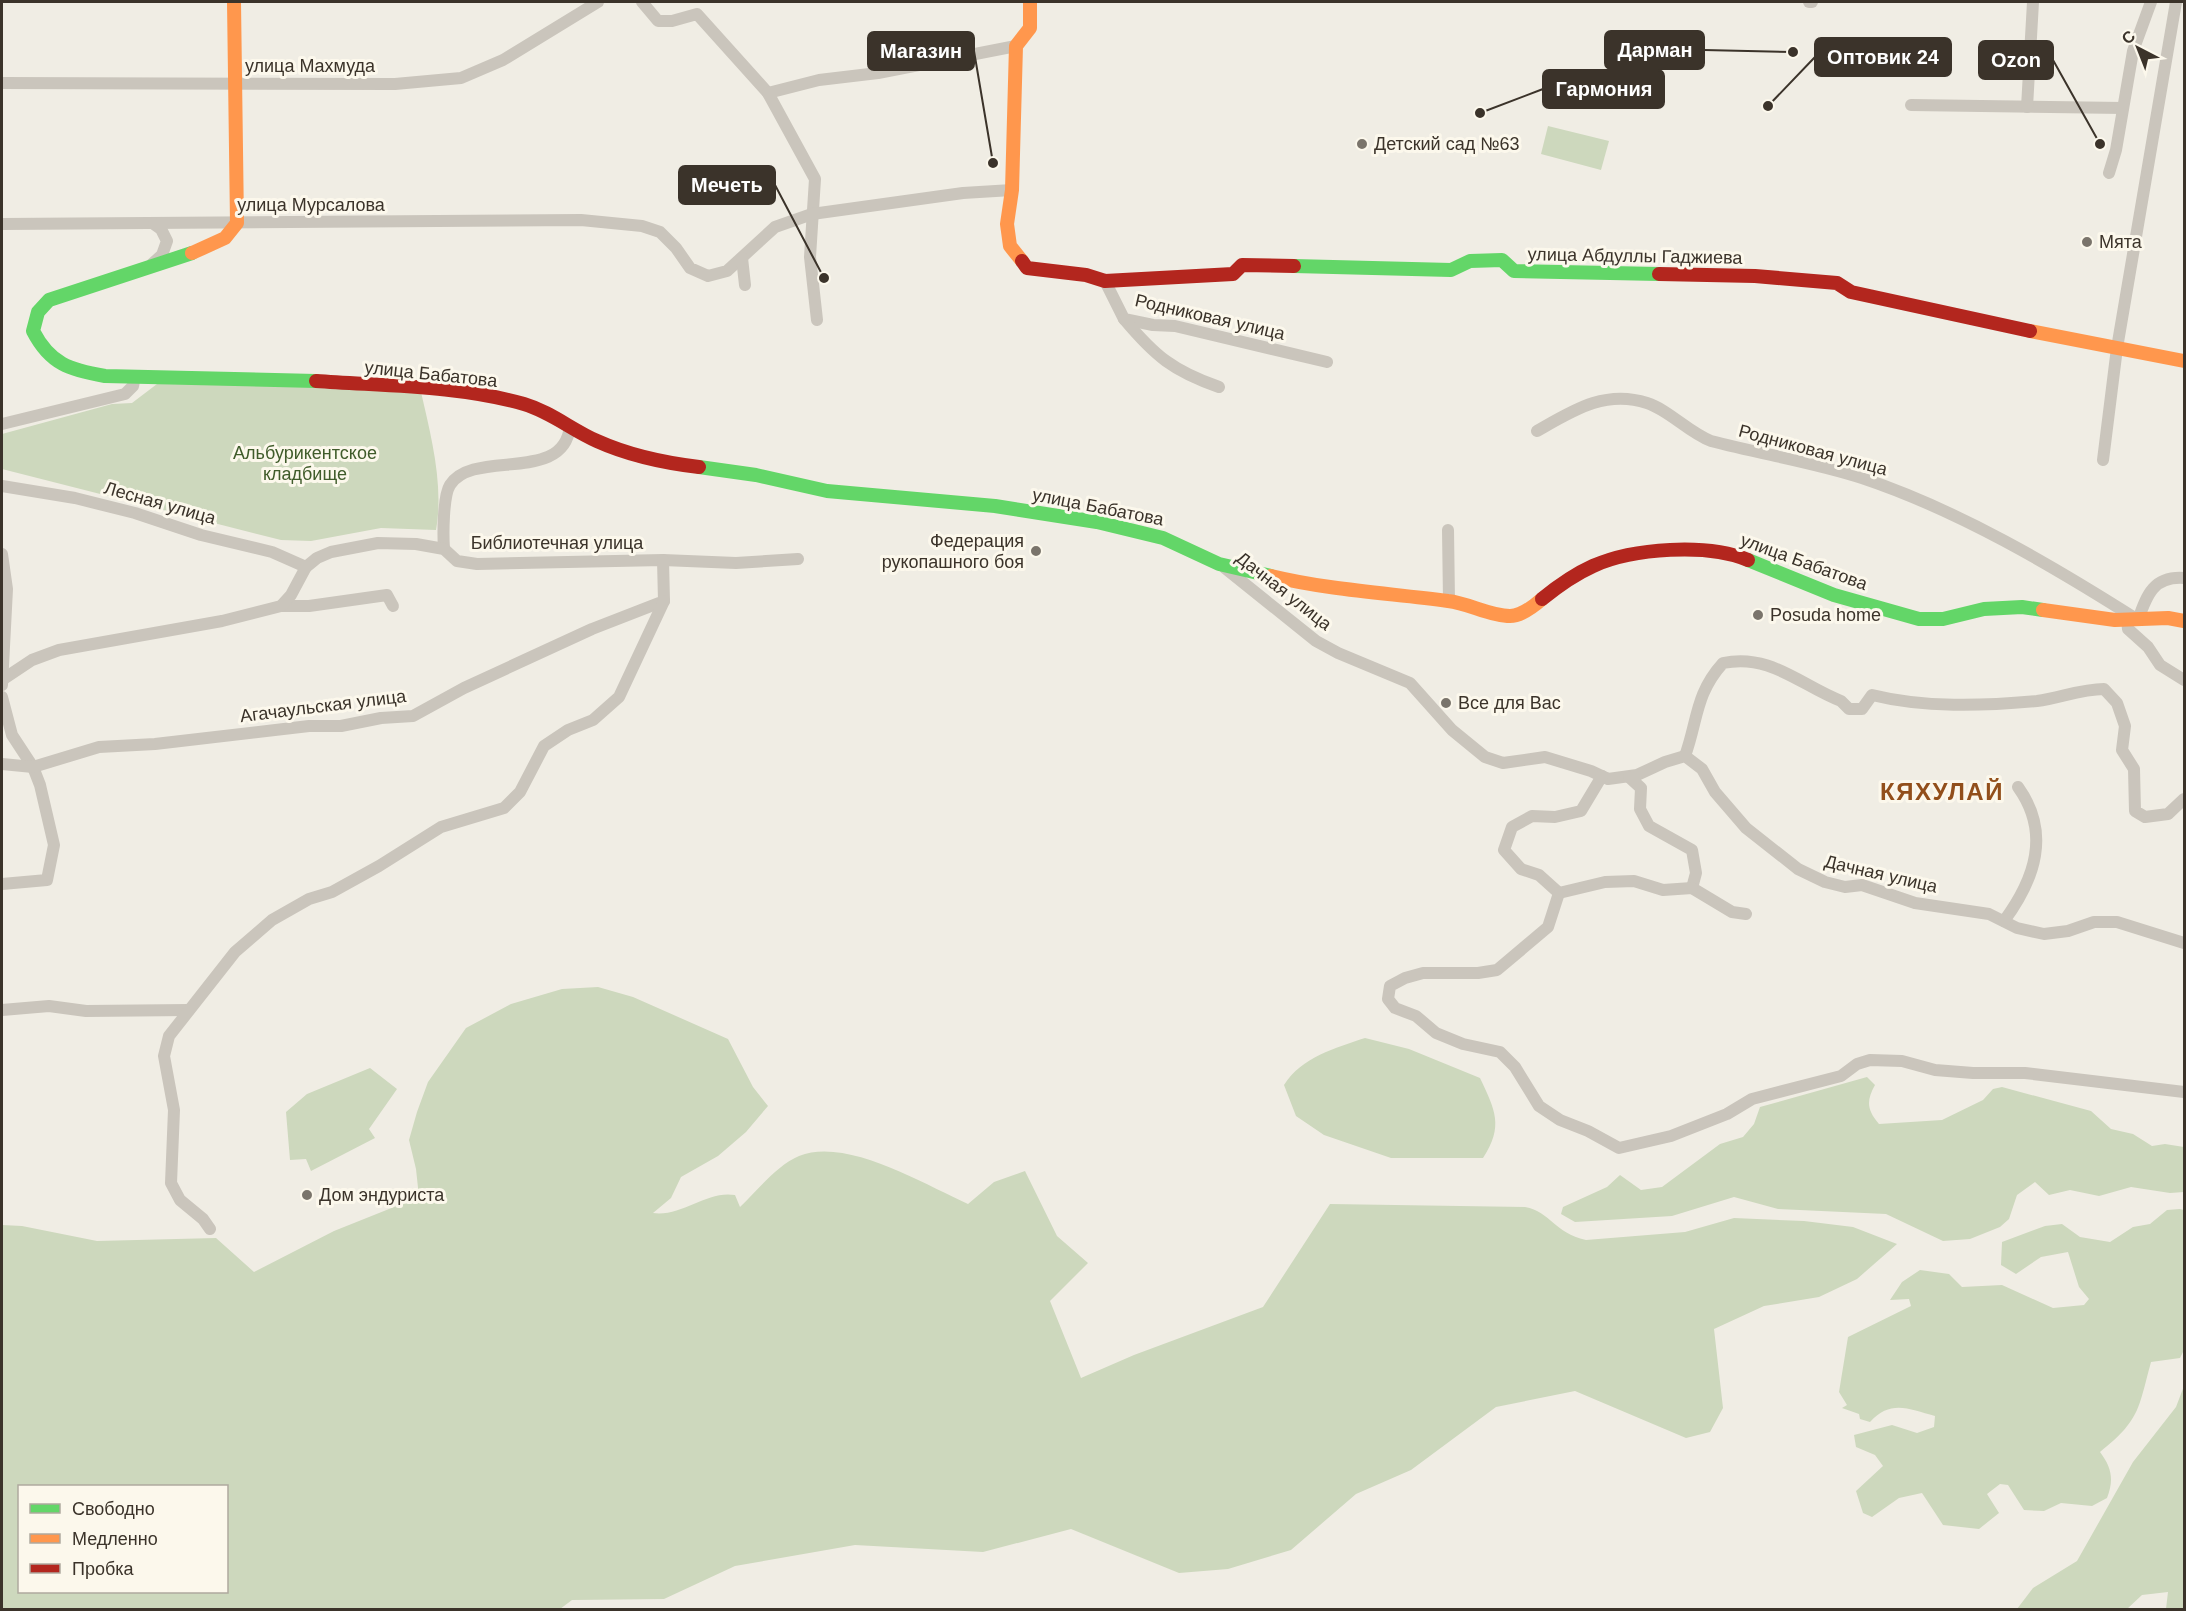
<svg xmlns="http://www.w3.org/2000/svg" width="2186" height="1611" viewBox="0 0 2186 1611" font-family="Arial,sans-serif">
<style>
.green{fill:#cdd8bd;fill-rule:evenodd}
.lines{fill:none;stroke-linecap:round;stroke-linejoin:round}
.street{stroke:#cac5bc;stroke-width:12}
.fast{stroke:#63d668;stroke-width:14}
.slow{stroke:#ff974d;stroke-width:14}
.jam{stroke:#b3261e;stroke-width:14}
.poi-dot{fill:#7a746b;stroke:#fcf8ec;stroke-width:2}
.labels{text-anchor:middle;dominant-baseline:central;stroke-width:6;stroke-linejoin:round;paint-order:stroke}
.street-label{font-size:18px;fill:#3b332a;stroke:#fcf8ec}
.poi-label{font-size:18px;fill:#3b332a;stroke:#fcf8ec;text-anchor:start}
.park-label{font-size:18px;fill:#405c2b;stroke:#fcf8ec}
.district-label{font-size:24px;font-weight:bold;letter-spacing:1.5px;fill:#924f1b;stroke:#fcf8ec}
.leader{fill:none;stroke:#3b332a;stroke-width:2}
.callout-dot{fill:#3b332a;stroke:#fcf8ec;stroke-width:2}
.callout{fill:#3b332a;stroke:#3b332a;stroke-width:2}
.callout-label{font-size:20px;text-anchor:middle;font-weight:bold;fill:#fff}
</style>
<rect width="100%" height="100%" fill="#f0ede4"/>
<g class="green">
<polygon points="1548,126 1609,141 1601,170 1541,154"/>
<path d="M157,384L347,385L421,392C431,436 444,485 436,530L381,528L311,541L281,540L2,469V434L112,404L132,403Z"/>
<path d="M598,987L633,997L728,1039L753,1087L768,1106L746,1132L718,1156L681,1177L671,1198L653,1213C682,1217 707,1190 735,1195L740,1207C758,1190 776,1166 799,1156C847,1137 923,1184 968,1204L994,1182L1025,1171L1057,1236L1088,1263L1050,1301L1081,1378L1134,1355L1263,1307L1330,1204L1525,1207C1551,1212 1554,1233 1586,1240L1685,1232L1734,1218L1804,1221L1853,1227L1897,1244L1857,1279L1819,1297L1764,1306L1714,1329L1723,1408L1710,1432L1686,1438L1575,1391L1496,1407L1411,1470L1356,1494L1291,1550L1228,1569L1179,1573L1071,1529L983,1552L855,1545L735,1566L664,1599L572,1600L560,1609H2V1225L22,1226L97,1241L216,1238L254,1272L334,1231L419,1197L416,1169L409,1140L417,1112L428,1082L466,1028L511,1004L562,989ZM226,1486V1592H20V1486Z"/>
<path d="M1365,1038L1409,1049L1480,1078C1495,1110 1504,1126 1483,1158H1391L1324,1135L1296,1116L1284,1085C1302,1057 1335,1048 1365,1038Z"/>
<polygon points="370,1068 397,1089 369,1129 375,1138 311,1171 306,1159 290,1160 286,1112 307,1094"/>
<path d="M1867,1077L1875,1085C1866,1101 1867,1110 1879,1124L1942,1120L1983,1100L1993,1089L2002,1087L2091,1111L2111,1129L2133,1134L2152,1146L2165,1144L2184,1147V1192L2170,1193L2131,1187L2099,1196L2070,1190L2049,1195L2035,1182L2017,1195L2009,1219L2000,1227L1970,1239L1943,1241L1886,1214L1778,1209L1734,1197L1672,1216L1575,1222L1561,1214L1563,1207L1607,1187L1620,1175L1641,1190L1662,1187L1720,1144L1743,1137L1754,1124L1760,1107Z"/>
<path d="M2180,1209L2184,1210V1350L2180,1358L2151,1362C2138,1410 2140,1420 2100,1452C2112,1468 2114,1480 2107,1498L2092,1506L2061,1503L2044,1511L2024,1510L2008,1485L2000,1484L1987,1494L1999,1513L1979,1529L1943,1525L1922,1493L1899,1498L1872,1517L1863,1513L1856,1491L1883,1466L1875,1455L1856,1447L1854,1435L1892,1425L1917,1433L1934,1427L1935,1416C1909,1409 1891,1399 1870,1422L1860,1419L1859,1414L1842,1408L1847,1405L1839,1392L1848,1337L1911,1306L1909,1299L1890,1300L1902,1282L1920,1270L1949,1274L1962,1287L2002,1285L2053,1308L2084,1305L2089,1299L2079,1287L2068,1252L2041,1257L2016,1274L2001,1265L2002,1242L2045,1226L2062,1224L2080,1237L2110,1242L2133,1227L2150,1224L2167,1210Z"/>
<polygon points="2184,1386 2184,1609 2166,1609 2168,1592 2142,1595 2127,1609 2017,1609 2033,1588 2077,1561 2133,1462 2176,1407"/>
</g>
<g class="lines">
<g class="street">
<polyline points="642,2 658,21 672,21 697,14 768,93 815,179 810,257 817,320"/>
<polyline points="1809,2 1812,2"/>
<polyline points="2,83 395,84 461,78 503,60 598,2"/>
<polyline points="768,93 819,80 878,73 1016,46"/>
<polyline points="1911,105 2123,108"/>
<polyline points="2027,107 2033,2"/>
<polyline points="2109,173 2116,150 2133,51 2151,2"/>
<polyline points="2,224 581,220 642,226 660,232 676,248 690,268 708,276 727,271 775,227 812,214 963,193 1012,190"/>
<polyline points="742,258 745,285"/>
<polyline points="152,264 162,255 167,241 161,229 154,224"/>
<polyline points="1105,281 1124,319 1153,325 1175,326 1327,362"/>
<path d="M1124,319C1155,356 1173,371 1219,387"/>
<polyline points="2,424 125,394 133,386 135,376"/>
<path d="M1537,431C1572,411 1605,389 1647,403C1669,410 1688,432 1711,441C1760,454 1813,462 1862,478C1958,510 2053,566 2138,620C2147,594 2154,576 2184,578"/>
<polyline points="2103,460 2117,348 2176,2"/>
<polyline points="2,486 75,498 135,513 201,535 272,552 306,567"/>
<polyline points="1448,530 1449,601"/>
<path d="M444,549C443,535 443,496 450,485C474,448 564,485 570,426"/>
<polyline points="2,554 7,589 2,685"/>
<polyline points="1225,568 1316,641 1338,653 1410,683 1452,730 1485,757 1503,763 1545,757 1591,771 1608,779 1637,775 1665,762 1685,756 1702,769 1715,792 1746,828 1798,869 1825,882 1845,887 1862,885 1915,903 1989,914 2017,928 2044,934 2068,931 2094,922 2117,922 2184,943"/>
<polyline points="281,606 309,606 387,595 393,606"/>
<polyline points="2127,620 2128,629 2148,647 2160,665 2184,680"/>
<polyline points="2,680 32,660 59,650 222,621 281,606 291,595 306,567 317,558 331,552 378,543 416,544 444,549 457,561 477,564 663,560 736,563 798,559"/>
<polyline points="2,697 12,735 33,767 40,785 54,845 47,880 2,884"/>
<path d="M1685,756C1698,720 1695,694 1723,663C1770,653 1800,685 1841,701L1849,709H1862L1872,695C1924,708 1983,706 2037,701C2060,698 2081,689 2104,689L2117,703L2125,726L2122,750L2134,769L2135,811L2145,817L2168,814L2184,799"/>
<polyline points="2,764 33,767 99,747 155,744 309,726 341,726 381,718 413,716 464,688 592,629 664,601 663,560"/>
<polyline points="1629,777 1641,788 1640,809 1649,826 1692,850 1696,873 1692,888 1732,912 1746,914"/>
<polyline points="1559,893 1548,927 1497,970 1478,973 1423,973 1405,978 1390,986 1388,999 1395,1008 1416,1016 1436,1033 1463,1044 1500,1052 1515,1067 1539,1106 1560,1120 1588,1131 1619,1148 1671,1136 1727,1114 1752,1099 1841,1076 1857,1064 1870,1060 1902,1061 1935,1070 1973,1073 2025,1073 2184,1092"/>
<polyline points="1559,893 1539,875 1521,869 1504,850 1512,827 1532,816 1555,817 1581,811 1602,776"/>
<polyline points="1559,893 1605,882 1634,881 1663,890 1692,888"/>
<path d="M2004,921C2035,879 2051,833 2018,787"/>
<polyline points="2,1010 49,1006 86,1011 189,1010"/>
<polyline points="210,1229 203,1219 180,1200 171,1183 174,1110 164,1056 169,1036 235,952 272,920 309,899 332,892 379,866 441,827 504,808 520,792 544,746 568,730 593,720 619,697 664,601"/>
</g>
<g class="fast">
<path d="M192,253L49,300L38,312L33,331C50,364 70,370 105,376L316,381"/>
<polyline points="1294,266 1451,270 1470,261 1502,260 1514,271 1659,274"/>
<polyline points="699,467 756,475 827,491 995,506 1097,522 1163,538 1219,564 1271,576"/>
<polyline points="1748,560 1834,595 1919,619 1943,619 1984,609 2022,607 2043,610"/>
</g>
<g class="slow">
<polyline points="192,253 225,238 237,223 234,2"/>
<polyline points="1022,261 1010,246 1007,224 1012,190 1016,46 1030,28 1030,2"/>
<polyline points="2030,331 2184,361"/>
<path d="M1271,576C1329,590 1388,593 1448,601C1468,603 1490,616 1510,616C1521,616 1534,606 1542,599"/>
<polyline points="2043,610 2115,620 2168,618 2184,621"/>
</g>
<g class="jam">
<polyline points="1022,261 1027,268 1086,275 1105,281 1233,274 1242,265 1294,266"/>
<polyline points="1659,274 1755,276 1837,283 1851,292 2030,331"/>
<path d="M316,381C384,386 457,385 524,404C551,412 572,430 597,441C628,455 665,463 699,467"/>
<path d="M1542,599C1558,586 1573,575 1593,566C1633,548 1707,543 1748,560"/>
</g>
</g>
<g class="poi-dot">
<circle cx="1362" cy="144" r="6"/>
<circle cx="2087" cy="242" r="6"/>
<circle cx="1036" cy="551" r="6"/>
<circle cx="1758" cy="615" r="6"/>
<circle cx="1446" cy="703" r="6"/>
<circle cx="307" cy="1195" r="6"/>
</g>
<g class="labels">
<g class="street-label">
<text x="310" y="66">улица Махмуда</text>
<text x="311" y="205">улица Мурсалова</text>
<text transform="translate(1635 256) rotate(1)">улица Абдуллы Гаджиева</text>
<text transform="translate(1210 317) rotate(13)">Родниковая улица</text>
<text transform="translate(431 374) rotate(6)">улица Бабатова</text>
<text transform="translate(1813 450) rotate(15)">Родниковая улица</text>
<text transform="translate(160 503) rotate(16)">Лесная улица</text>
<text transform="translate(1098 507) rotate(11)">улица Бабатова</text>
<text x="557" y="543">Библиотечная улица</text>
<text transform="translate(1804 562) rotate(20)">улица Бабатова</text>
<text transform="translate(1284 591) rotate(38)">Дачная улица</text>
<text transform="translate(323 706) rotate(-7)">Агачаульская улица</text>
<text transform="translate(1881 874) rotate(13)">Дачная улица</text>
</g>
<g class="poi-label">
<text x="1374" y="144">Детский сад №63</text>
<text x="2099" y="242">Мята</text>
<text x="1024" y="541" text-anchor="end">Федерация<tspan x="1024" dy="21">рукопашного боя</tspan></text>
<text x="1770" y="615">Posuda home</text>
<text x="1458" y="703">Все для Вас</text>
<text x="319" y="1195">Дом эндуриста</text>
</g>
<g class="park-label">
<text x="305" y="453">Альбурикентское<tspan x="305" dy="21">кладбище</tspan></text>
</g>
<g class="district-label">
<text x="1942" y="791">КЯХУЛАЙ</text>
</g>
</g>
<path class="leader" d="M1793 52L1704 50M993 163L974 51M1768 106L1815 57M2100 144L2053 60M1480 113L1543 89M824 278L775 185"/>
<g class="callout-dot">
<circle cx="1793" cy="52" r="6"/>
<circle cx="993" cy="163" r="6"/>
<circle cx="1768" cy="106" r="6"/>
<circle cx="2100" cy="144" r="6"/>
<circle cx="1480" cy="113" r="6"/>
<circle cx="824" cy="278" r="6"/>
</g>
<g class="callout">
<rect x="1605" y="31" width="99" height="38" rx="6"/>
<rect x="868" y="32" width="106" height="38" rx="6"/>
<rect x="1815" y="38" width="136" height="38" rx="6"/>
<rect x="1979" y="41" width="74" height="38" rx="6"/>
<rect x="1543" y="70" width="121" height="38" rx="6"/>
<rect x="679" y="166" width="96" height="38" rx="6"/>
</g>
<g class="callout-label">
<text x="1655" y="57">Дарман</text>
<text x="921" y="58">Магазин</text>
<text x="1883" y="64">Оптовик 24</text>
<text x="2016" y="67">Ozon</text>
<text x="1604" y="96">Гармония</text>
<text x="727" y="192">Мечеть</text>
</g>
<rect width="2186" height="1611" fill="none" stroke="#3b332a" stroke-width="6"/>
<rect x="18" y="1485" width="210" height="108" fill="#fcf8ec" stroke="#afa99e" stroke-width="1.5"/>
<rect x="30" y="1504" width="30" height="9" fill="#63d668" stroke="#afa99e" stroke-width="1.5"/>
<text x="72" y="1515" font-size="18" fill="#3b332a">Свободно</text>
<rect x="30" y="1534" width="30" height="9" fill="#ff974d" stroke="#afa99e" stroke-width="1.5"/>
<text x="72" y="1545" font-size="18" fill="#3b332a">Медленно</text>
<rect x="30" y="1564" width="30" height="9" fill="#b3261e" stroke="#afa99e" stroke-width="1.5"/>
<text x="72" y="1575" font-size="18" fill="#3b332a">Пробка</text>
<g transform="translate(2138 48) rotate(318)" stroke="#fcf8ec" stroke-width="4.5" paint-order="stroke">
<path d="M0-4.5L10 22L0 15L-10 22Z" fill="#3b332a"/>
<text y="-9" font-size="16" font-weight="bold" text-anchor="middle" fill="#3b332a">С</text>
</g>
</svg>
